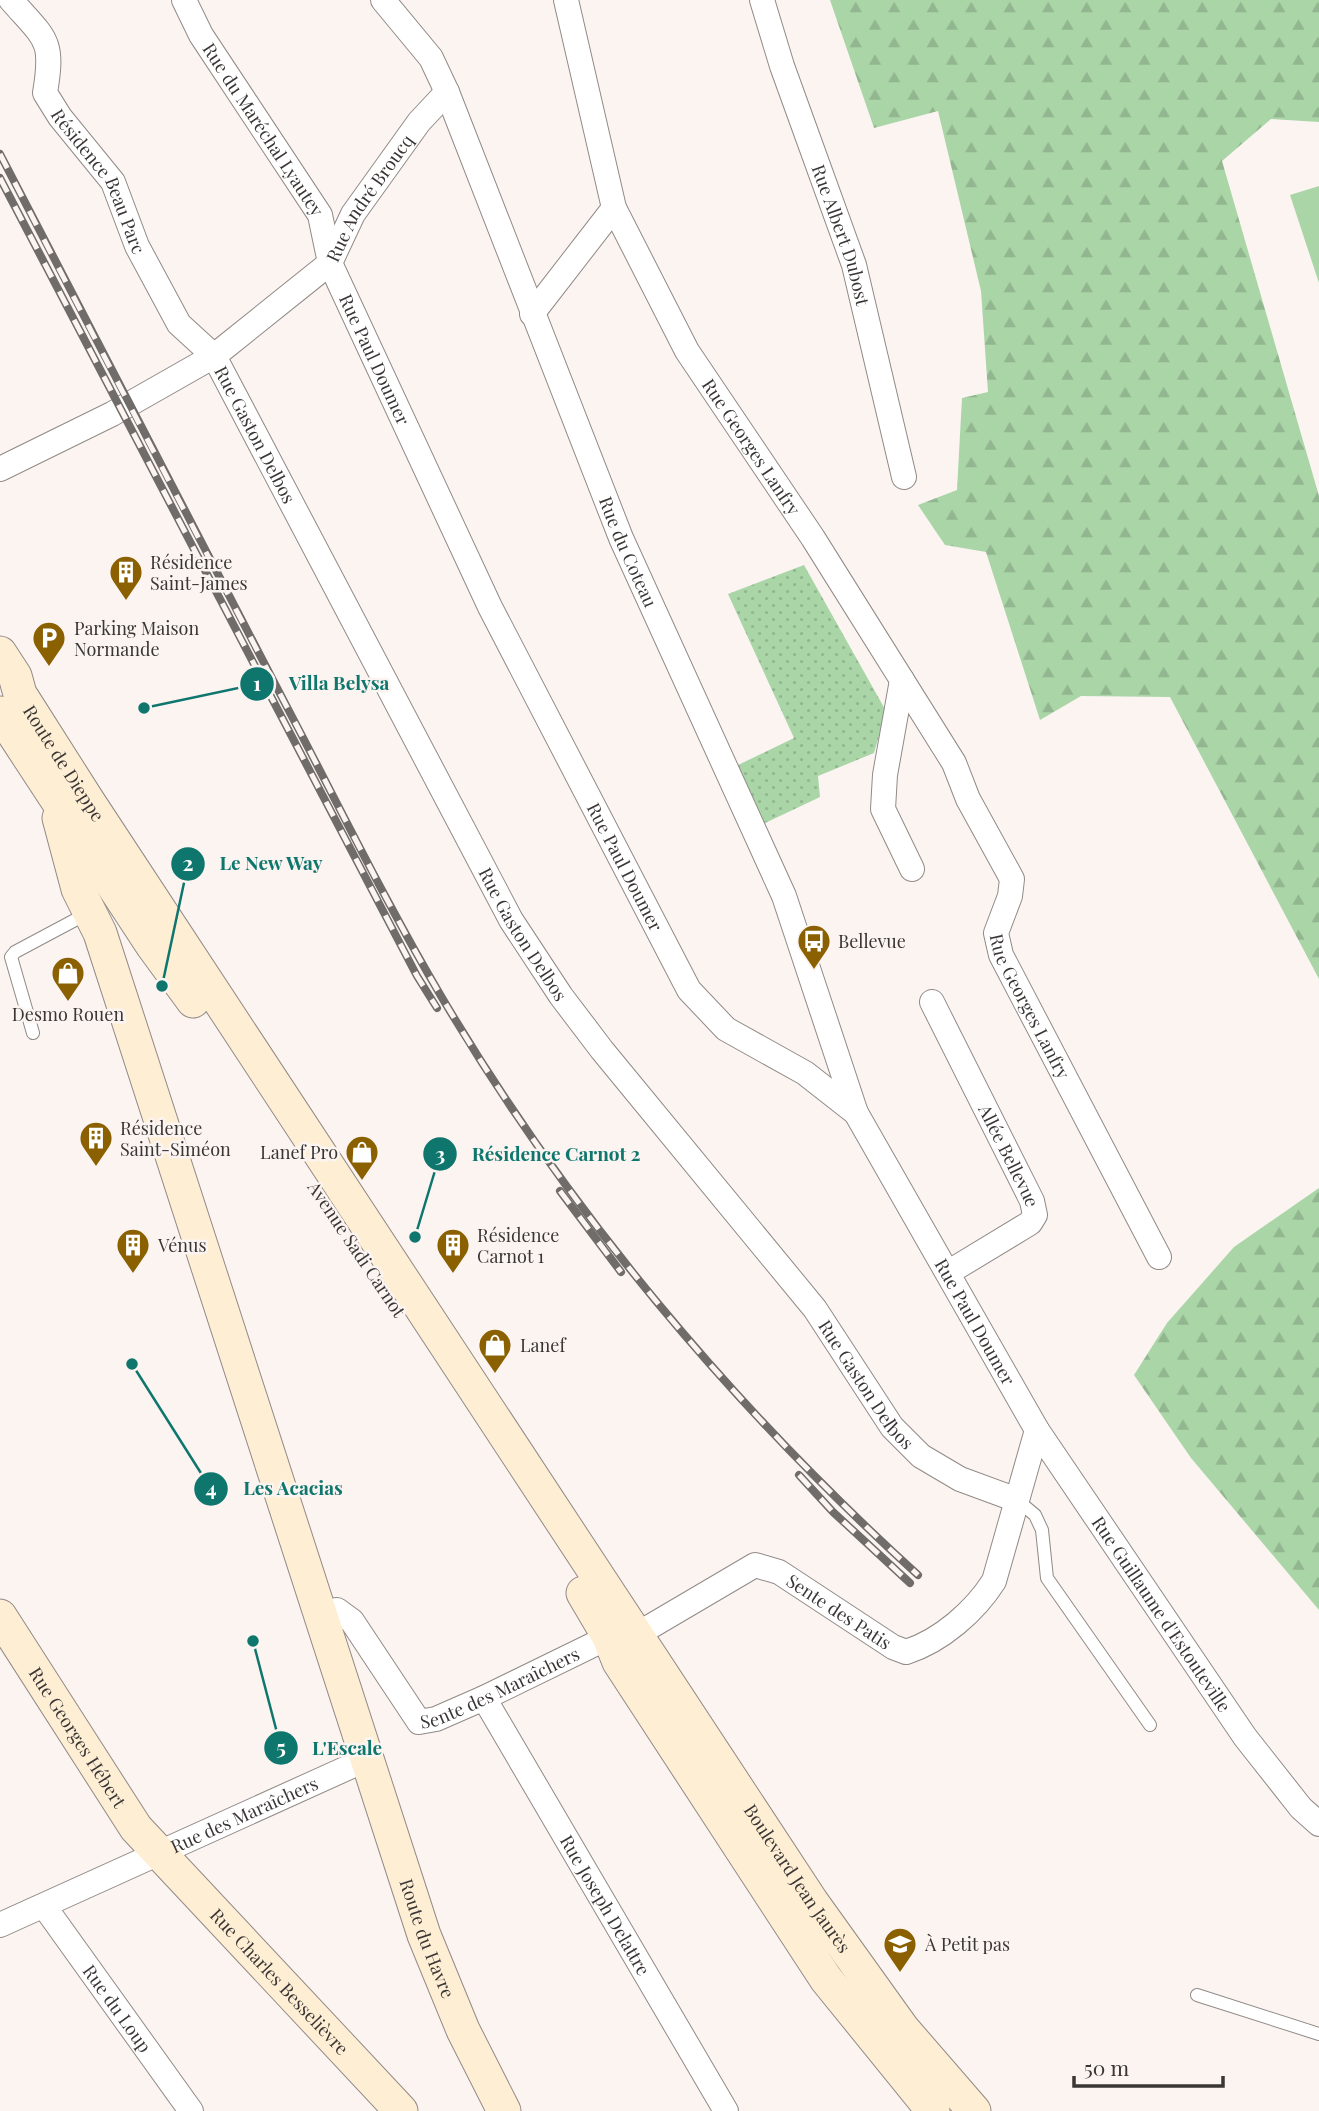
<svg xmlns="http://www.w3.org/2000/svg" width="1319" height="2111" viewBox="0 0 1319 2111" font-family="'Playfair Display',serif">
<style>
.green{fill:#a9d5a7}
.forest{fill:url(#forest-firs)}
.park{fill:url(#park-dots)}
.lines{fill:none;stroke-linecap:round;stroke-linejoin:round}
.lane-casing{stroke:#918a87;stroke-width:14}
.street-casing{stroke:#918a87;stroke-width:26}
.secondary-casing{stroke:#918a87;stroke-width:35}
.lane{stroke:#fff;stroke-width:12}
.street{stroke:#fff;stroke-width:24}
.secondary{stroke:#feeed4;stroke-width:33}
.rail-casing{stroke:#706c6a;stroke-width:8}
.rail{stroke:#fbf4f1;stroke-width:5;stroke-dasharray:16;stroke-linecap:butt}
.labels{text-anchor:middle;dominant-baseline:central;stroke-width:5;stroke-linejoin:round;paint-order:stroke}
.street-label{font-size:18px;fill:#393635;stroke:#fbf4f1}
.poi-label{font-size:18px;fill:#393635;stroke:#fbf4f1;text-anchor:start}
.leader{fill:none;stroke:#0f766e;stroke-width:2.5}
.callout-dot{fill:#0f766e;stroke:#fbf4f1;stroke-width:2.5}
.mark-label{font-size:21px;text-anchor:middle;font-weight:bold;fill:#fff}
.callout-label{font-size:19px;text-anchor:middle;font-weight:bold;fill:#0f766e;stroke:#fbf4f1;stroke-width:5;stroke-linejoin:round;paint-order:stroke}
</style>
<defs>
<pattern id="forest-firs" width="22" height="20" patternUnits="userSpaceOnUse" patternTransform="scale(1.75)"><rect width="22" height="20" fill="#a9d5a7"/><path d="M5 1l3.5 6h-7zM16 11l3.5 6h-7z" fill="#92b790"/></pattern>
<pattern id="park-dots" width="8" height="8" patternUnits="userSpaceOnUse" patternTransform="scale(1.75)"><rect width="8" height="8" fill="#a9d5a7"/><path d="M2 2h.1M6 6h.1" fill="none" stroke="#92b790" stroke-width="1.8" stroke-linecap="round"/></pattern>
</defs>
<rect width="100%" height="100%" fill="#fbf4f1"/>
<polygon class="green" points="1319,186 1319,283 1290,195"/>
<g class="forest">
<polygon points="830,0 1319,0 1319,122 1271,119 1222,161 1319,496 1319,979 1170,697 1081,696 1040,720 986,552 945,545 918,505 957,490 962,398 988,392 981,291 938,111 874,128"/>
<polygon points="1319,1188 1319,1610 1191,1458 1134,1375 1167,1323 1234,1247"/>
</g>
<polygon class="park" points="804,565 886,711 874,753 818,776 820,797 763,824 736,766 794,738 728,594"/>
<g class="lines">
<defs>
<g id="lane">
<polyline points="33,1033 11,957 15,952 90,912"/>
<polyline points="1017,1500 1035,1515 1042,1530 1047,1578 1150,1725"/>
<polyline points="1197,1995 1319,2034"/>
</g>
<g id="street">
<path id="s1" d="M11,0C46,40 54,39 45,93L60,117L113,182L137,246L179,324L214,356L511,920L561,996L602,1050L815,1309L892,1427L921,1456L960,1479L1017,1500"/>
<path id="s2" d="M184,0L201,35L320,215L330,263L490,607L689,990L726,1029L805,1073L856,1113L1037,1430L1245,1737L1301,1808L1319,1824"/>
<path id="s3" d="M383,0L431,58L447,92L621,538L784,896L856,1113"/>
<path id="s4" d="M762,0L782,66L854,265L904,477"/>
<path id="s5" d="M614,208L687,351L813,538L954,763L968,799L1012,879L1010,896L996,933L1001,955L1159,1257"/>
<polyline points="532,314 614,208 566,0"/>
<path id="s6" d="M0,469L112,414L214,356L330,263L353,214L419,122L447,92"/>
<polyline points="902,680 885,775 883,809 912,869"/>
<path id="s7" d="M932,1002L1032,1201L1035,1215L1030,1223L949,1272"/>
<path id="s8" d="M320,1614L337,1610L352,1621L419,1722L436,1719L484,1698L609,1637L636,1635L755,1565L779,1572L893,1647L906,1652C941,1641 975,1611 994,1581L1037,1430"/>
<path id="s9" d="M484,1698L726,2111"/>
<path id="s10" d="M44,1906L191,2111"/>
<path id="s11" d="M0,1925L367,1759"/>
</g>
<g id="secondary">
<path id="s12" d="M0,653L15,676L20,694L88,801L812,1902L903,2029L974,2111"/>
<polyline points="0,713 152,945 193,1001"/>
<path id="s13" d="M59,818L78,889L100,933L424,1935L463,2030L504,2111"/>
<polyline points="583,1593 609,1637 619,1662 826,1979 933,2111"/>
<path id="s14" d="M0,1616L136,1828L401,2111"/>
</g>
</defs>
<use href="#lane" class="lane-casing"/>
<use href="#street" class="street-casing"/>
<use href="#secondary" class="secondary-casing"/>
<use href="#lane" class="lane"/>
<use href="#street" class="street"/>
<use href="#secondary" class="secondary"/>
<defs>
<g id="rail">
<path d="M0,154C95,339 191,524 288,709C338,804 386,903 441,996C568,1211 733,1407 918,1575"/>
<polyline points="0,178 417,976 437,1008"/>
<polyline points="560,1191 621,1272"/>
<polyline points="799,1475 833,1512 910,1583"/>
</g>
</defs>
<use href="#rail" class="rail-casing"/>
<use href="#rail" class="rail"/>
</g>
<defs>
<symbol id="building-pin" viewBox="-11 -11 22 30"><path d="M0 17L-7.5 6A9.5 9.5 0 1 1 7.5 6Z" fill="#8a6000" stroke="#fbf4f1"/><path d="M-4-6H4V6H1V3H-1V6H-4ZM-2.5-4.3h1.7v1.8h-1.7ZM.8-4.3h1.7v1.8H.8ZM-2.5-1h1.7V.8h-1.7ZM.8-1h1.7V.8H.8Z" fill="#fff"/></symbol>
<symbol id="parking-pin" viewBox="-11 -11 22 30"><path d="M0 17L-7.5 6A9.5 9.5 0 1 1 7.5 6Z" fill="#8a6000" stroke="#fbf4f1"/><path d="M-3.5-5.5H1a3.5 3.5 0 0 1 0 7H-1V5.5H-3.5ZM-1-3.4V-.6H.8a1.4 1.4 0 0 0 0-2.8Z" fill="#fff"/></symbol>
<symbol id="bus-pin" viewBox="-11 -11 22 30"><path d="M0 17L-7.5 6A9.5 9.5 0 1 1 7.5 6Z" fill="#8a6000" stroke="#fbf4f1"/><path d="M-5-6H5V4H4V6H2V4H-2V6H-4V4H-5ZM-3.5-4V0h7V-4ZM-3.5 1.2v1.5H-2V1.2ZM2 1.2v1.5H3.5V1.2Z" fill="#fff"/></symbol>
<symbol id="shop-pin" viewBox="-11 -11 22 30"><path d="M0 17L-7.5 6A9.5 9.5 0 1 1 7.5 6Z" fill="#8a6000" stroke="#fbf4f1"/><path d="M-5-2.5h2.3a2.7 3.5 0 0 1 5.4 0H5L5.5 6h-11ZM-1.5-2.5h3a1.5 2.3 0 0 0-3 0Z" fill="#fff"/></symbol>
<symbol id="school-pin" viewBox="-11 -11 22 30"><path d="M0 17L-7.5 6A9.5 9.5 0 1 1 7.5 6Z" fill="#8a6000" stroke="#fbf4f1"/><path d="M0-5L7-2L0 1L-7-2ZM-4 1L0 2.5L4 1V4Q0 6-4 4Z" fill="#fff"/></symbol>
</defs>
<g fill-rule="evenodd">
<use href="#building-pin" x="107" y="553" width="38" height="52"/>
<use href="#parking-pin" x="30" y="619" width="38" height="52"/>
<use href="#bus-pin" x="795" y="922" width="38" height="52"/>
<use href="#shop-pin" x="49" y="954" width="38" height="52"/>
<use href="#building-pin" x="77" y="1119" width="38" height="52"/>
<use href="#shop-pin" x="343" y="1133" width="38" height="52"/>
<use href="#building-pin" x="114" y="1226" width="38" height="52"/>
<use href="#building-pin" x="434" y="1226" width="38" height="52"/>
<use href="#shop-pin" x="476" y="1326" width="38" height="52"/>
<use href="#school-pin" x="881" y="1925" width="38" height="52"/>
</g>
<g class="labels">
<g class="street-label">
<text stroke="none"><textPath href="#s2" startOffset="152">Rue du Maréchal Lyautey</textPath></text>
<text stroke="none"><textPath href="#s1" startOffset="210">Résidence Beau Parc</textPath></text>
<text stroke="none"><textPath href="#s6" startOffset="467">Rue André Broucq</textPath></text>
<text stroke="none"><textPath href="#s4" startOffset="248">Rue Albert Dubost</textPath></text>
<text stroke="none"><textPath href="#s2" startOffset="410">Rue Paul Doumer</textPath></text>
<text stroke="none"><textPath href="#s1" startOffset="511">Rue Gaston Delbos</textPath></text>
<text stroke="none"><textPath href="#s5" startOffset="276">Rue Georges Lanfry</textPath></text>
<text stroke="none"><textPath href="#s3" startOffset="607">Rue du Coteau</textPath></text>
<text stroke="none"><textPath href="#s12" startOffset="128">Route de Dieppe</textPath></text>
<text stroke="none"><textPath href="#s2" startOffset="976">Rue Paul Doumer</textPath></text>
<text stroke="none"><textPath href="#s1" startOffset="1078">Rue Gaston Delbos</textPath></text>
<text stroke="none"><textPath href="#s5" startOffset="919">Rue Georges Lanfry</textPath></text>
<text stroke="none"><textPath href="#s7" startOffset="172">Allée Bellevue</textPath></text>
<text transform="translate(357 1249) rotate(56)">Avenue Sadi Carnot</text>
<text stroke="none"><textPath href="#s2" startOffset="1564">Rue Paul Doumer</textPath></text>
<text stroke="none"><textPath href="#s1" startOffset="1645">Rue Gaston Delbos</textPath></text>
<text stroke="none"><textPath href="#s8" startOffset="628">Sente des Patis</textPath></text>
<text stroke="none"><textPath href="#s2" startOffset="1911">Rue Guillaume d'Estouteville</textPath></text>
<text stroke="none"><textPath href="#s8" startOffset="245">Sente des Maraîchers</textPath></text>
<text stroke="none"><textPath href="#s14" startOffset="144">Rue Georges Hébert</textPath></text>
<text stroke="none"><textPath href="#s11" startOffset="268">Rue des Maraîchers</textPath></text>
<text stroke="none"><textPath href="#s12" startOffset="1463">Boulevard Jean Jaurès</textPath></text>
<text stroke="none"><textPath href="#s9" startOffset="240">Rue Joseph Delattre</textPath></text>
<text stroke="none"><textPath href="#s13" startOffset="1180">Route du Havre</textPath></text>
<text stroke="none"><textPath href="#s14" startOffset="462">Rue Charles Besselièvre</textPath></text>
<text stroke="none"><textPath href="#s10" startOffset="126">Rue du Loup</textPath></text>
</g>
<g class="poi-label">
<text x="150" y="562">Résidence<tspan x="150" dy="21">Saint-James</tspan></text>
<text x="74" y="628">Parking Maison<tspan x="74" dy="21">Normande</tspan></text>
<text x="838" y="941">Bellevue</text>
<text x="68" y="1014" text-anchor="middle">Desmo Rouen</text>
<text x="120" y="1128">Résidence<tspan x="120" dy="21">Saint-Siméon</tspan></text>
<text x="338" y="1152" text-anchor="end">Lanef Pro</text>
<text x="477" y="1235">Résidence<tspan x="477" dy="21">Carnot 1</tspan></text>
<text x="158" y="1245">Vénus</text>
<text x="520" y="1345">Lanef</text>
<text x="925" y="1944">À Petit pas</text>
</g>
</g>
<path class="leader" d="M144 708L257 684M162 986L188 864M415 1237L440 1154M132 1364L211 1489M253 1641L281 1748"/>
<g class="callout-dot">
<circle cx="144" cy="708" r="7"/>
<circle cx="162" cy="986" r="7"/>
<circle cx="415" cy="1237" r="7"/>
<circle cx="132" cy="1364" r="7"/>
<circle cx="253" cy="1641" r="7"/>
<circle cx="257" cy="684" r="18"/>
<circle cx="188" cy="864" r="18"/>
<circle cx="440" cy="1154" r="18"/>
<circle cx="211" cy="1489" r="18"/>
<circle cx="281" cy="1748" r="18"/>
</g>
<g class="mark-label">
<text x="257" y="691">1</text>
<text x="188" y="871">2</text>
<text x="440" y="1162">3</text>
<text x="211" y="1496">4</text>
<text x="281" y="1755">5</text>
</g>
<g class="callout-label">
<text x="339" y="690">Villa Belysa</text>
<text x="271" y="870">Le New Way</text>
<text x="556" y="1161">Résidence Carnot 2</text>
<text x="293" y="1495">Les Acacias</text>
<text x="347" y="1755">L'Escale</text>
</g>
<path d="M1074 2076v10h149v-10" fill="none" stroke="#393635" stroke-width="3.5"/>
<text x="1084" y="2076" font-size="21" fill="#393635" stroke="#fbf4f1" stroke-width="5" paint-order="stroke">50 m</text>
</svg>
